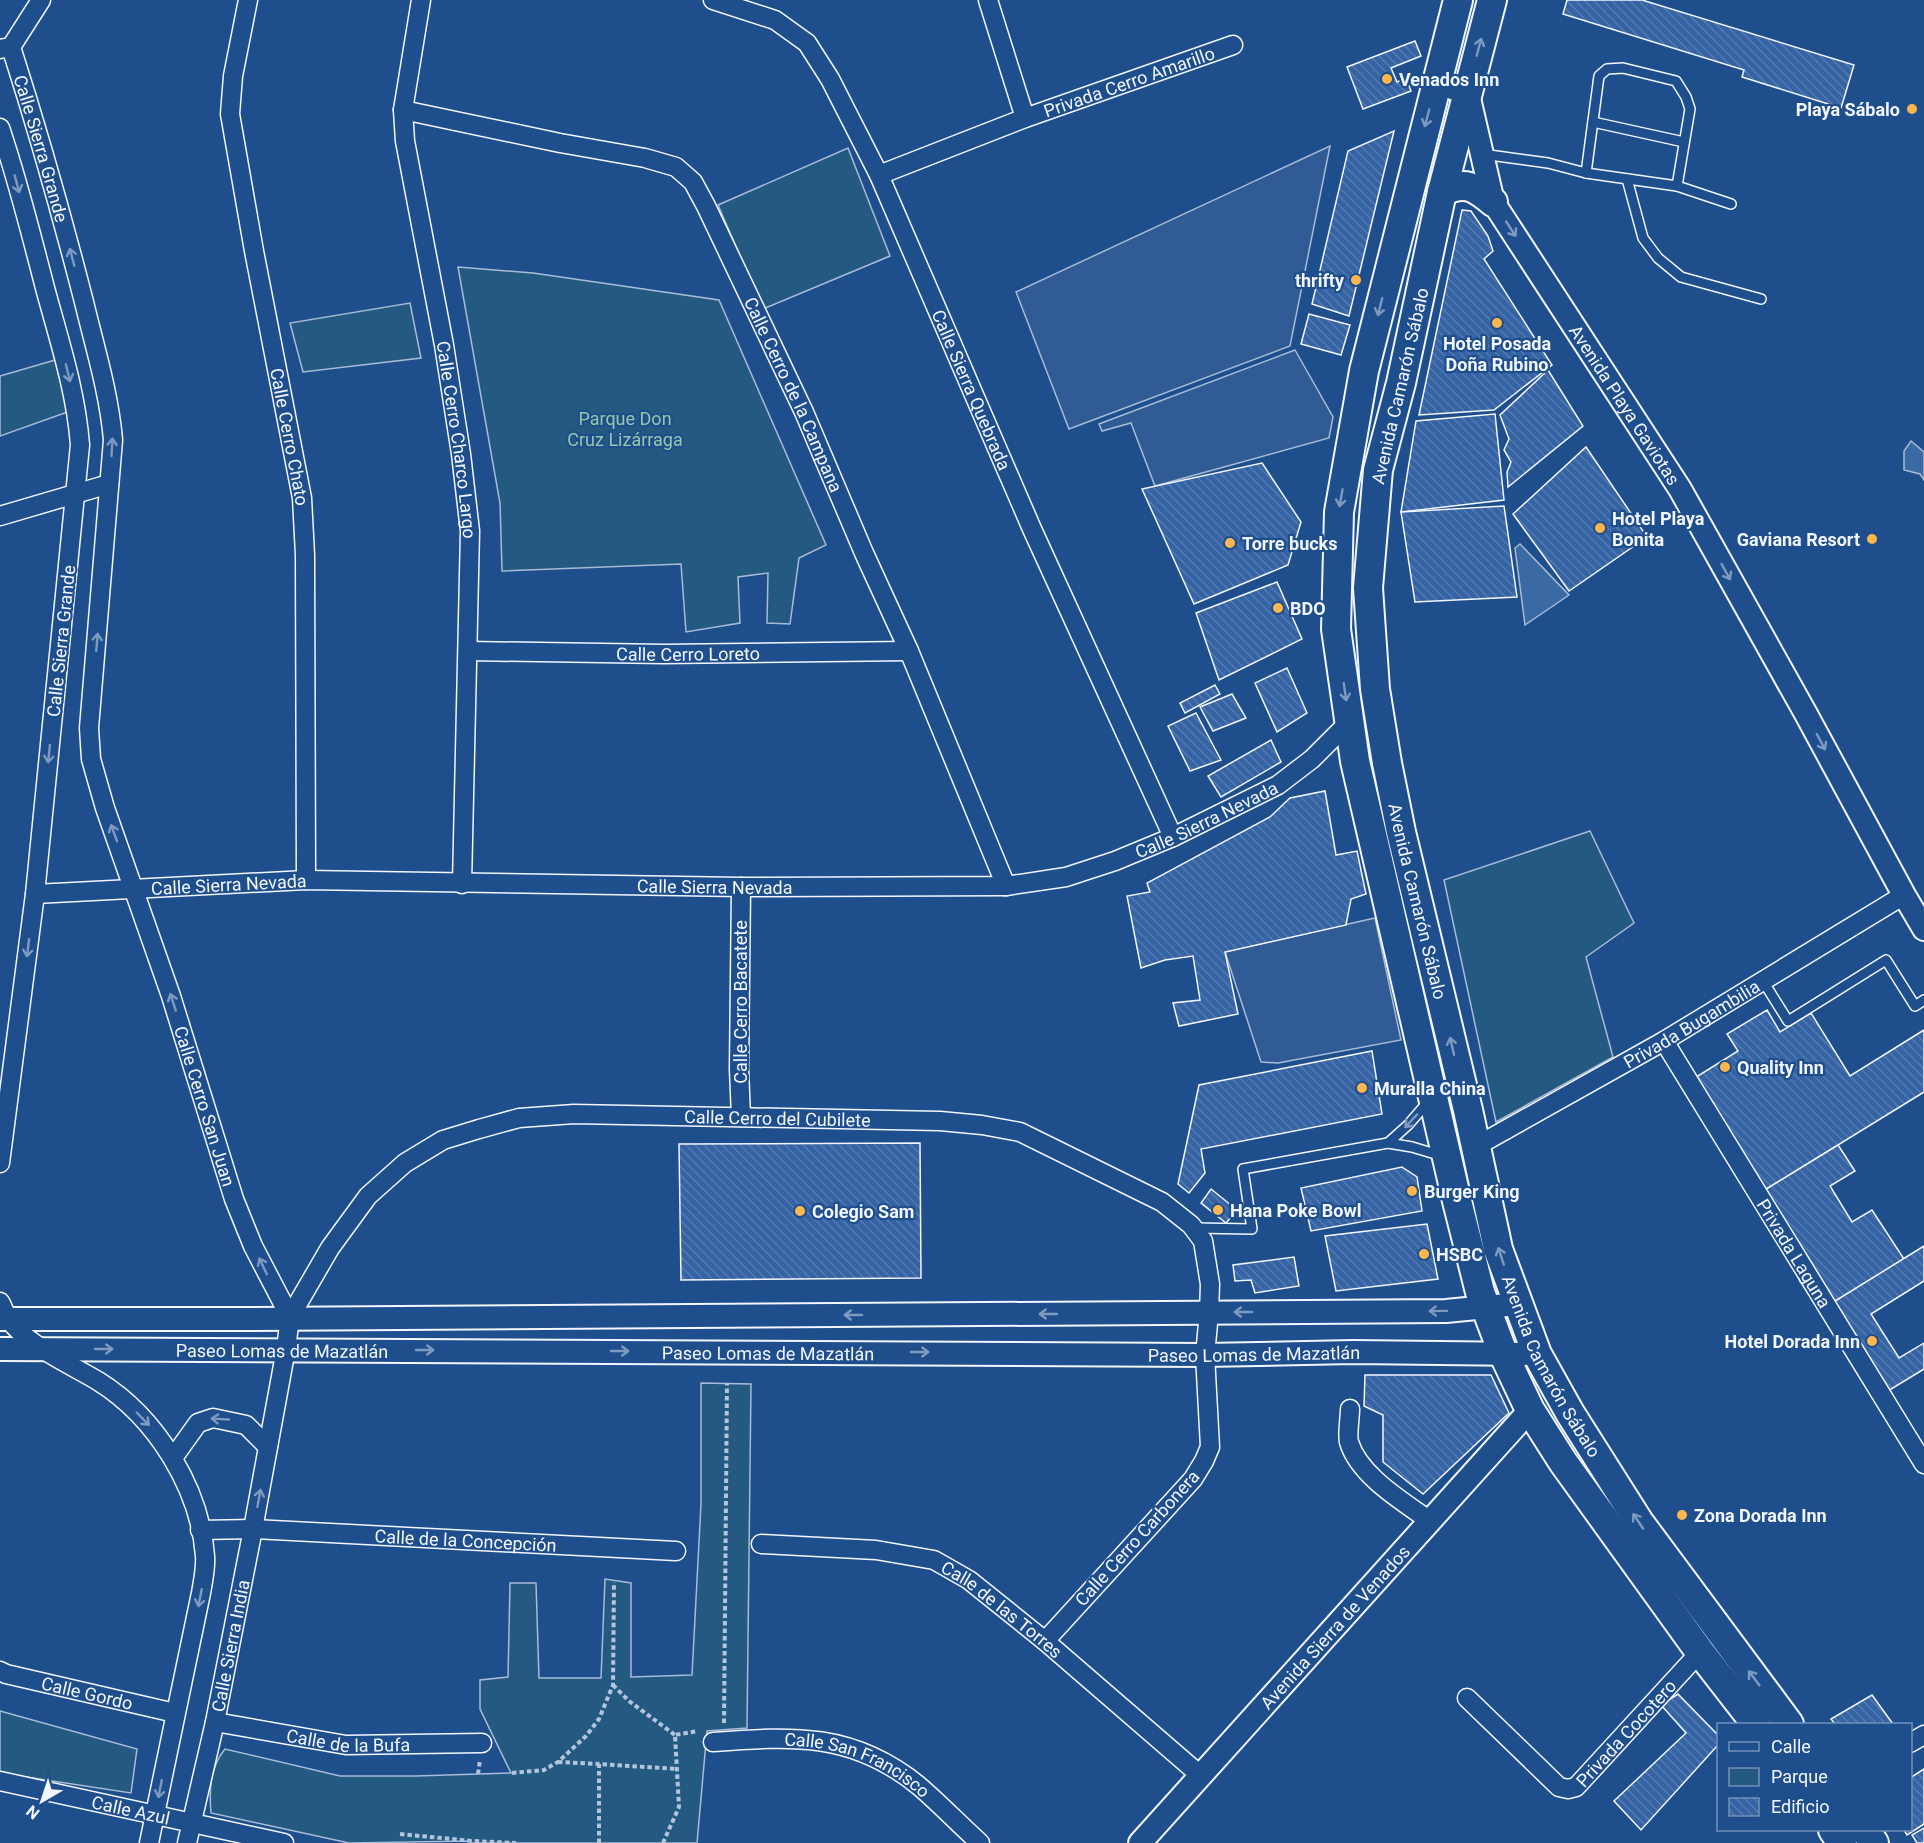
<svg xmlns="http://www.w3.org/2000/svg" width="1924" height="1843" viewBox="0 0 1924 1843" font-family="Roboto,sans-serif">
<style>
.green{fill:#245a82;stroke:#a8bbd7;stroke-width:1.5}
.parking{fill:#305b95;stroke:#a8bbd7;stroke-width:1.5}
.water{fill:#3b69a3;stroke:#a8bbd7;stroke-width:1.5}
.building{fill:url(#building-back-hatch);stroke:#f2f6ff;stroke-width:1.5}
.lines{fill:none;stroke-linecap:round;stroke-linejoin:round}
.service-casing{stroke:#f2f6ff;stroke-width:12}
.minor-casing{stroke:#f2f6ff;stroke-width:21}
.tertiary-casing{stroke:#f2f6ff;stroke-width:26}
.primary-casing{stroke:#f2f6ff;stroke-width:32}
.path{stroke:#b3c4dc;stroke-width:4;stroke-dasharray:4.5 3;stroke-linecap:butt}
.service{stroke:#1f4e8c;stroke-width:9}
.minor{stroke:#1f4e8c;stroke-width:18}
.tertiary{stroke:#1f4e8c;stroke-width:22}
.primary{stroke:#1f4e8c;stroke-width:28}
.oneway{stroke:#7e9ac0}
.poi-dot{fill:#ffb74d;stroke:#1f4e8c;stroke-width:2}
.labels{text-anchor:middle;dominant-baseline:central;stroke-width:4.5;stroke-linejoin:round;paint-order:stroke}
.poi-label{font-size:18px;font-weight:bold;fill:#f2f6ff;stroke:#1f4e8c;text-anchor:start}
.street-label{font-size:18px;fill:#f2f6ff;stroke:#1f4e8c}
.park-label{font-size:18px;fill:#97c8a6;stroke:#1f4e8c}
</style>
<defs>
<pattern id="building-back-hatch" width="6" height="6" patternUnits="userSpaceOnUse" patternTransform="scale(1.5)"><rect width="6" height="6" fill="#3563a3"/><path d="M-1 5l2 2M0 0l6 6M5-1l2 2" fill="none" stroke="#537ab1"/></pattern>
</defs>
<rect width="100%" height="100%" fill="#1f4e8c"/>
<g class="green">
<polygon points="848,148 890,256 763,309 718,205"/>
<polygon points="458,267 533,273 719,300 826,545 799,558 790,624 767,623 768,573 738,577 740,623 686,632 681,564 502,571 500,503"/>
<polygon points="410,303 421,358 303,372 290,323"/>
<polygon points="62,358 76,409 0,436 0,376"/>
<polygon points="1590,831 1634,923 1586,957 1613,1057 1496,1122 1444,880"/>
<path d="M701,1383L751,1384L747,1728L707,1731L697,1843H471V1841L349,1843L211,1813C209,1790 210,1767 225,1749L340,1776H416L511,1773L480,1709V1680L508,1677L510,1583H536L539,1678H601L605,1579L631,1583V1677L692,1675L701,1504Z"/>
<polygon points="0,1711 137,1749 131,1793 0,1773"/>
</g>
<g class="parking">
<polygon points="1330,146 1290,346 1069,429 1016,292"/>
<polygon points="1295,350 1333,417 1329,438 1155,486 1131,423 1102,431 1099,424"/>
<polygon points="1375,918 1401,1040 1278,1063 1261,1062 1225,952"/>
</g>
<g class="water">
<polygon points="1911,441 1924,452 1924,480 1920,474 1904,470 1904,451"/>
<polygon points="1520,544 1569,595 1525,625 1515,548"/>
</g>
<g class="building">
<polygon points="1567,0 1642,0 1854,65 1841,108 1742,77 1744,70 1563,14"/>
<polygon points="1415,41 1421,56 1391,68 1397,82 1406,78 1411,91 1363,109 1347,67"/>
<polygon points="1394,131 1349,316 1312,304 1348,151"/>
<polygon points="1462,210 1471,211 1488,236 1493,251 1484,259 1552,365 1494,410 1419,415"/>
<polygon points="1309,314 1350,325 1341,355 1301,344"/>
<polygon points="1548,370 1583,426 1508,487 1507,472 1511,462 1504,450 1509,439 1500,415"/>
<polygon points="1495,414 1504,500 1401,512 1416,421"/>
<polygon points="1586,447 1647,537 1569,591 1513,514"/>
<polygon points="1262,463 1301,522 1288,565 1194,604 1142,489"/>
<polygon points="1504,506 1517,597 1415,602 1401,512"/>
<polygon points="1277,582 1302,639 1219,680 1196,613"/>
<polygon points="1287,668 1307,713 1277,732 1255,683"/>
<polygon points="1215,685 1220,694 1185,713 1180,703"/>
<polygon points="1232,694 1246,718 1213,731 1200,707"/>
<polygon points="1196,713 1221,760 1190,771 1168,726"/>
<polygon points="1271,740 1281,762 1221,797 1208,776"/>
<polygon points="1325,791 1336,855 1357,851 1366,894 1351,899 1346,925 1225,952 1238,1014 1179,1026 1173,1003 1200,1000 1193,956 1165,960 1141,968 1127,896 1150,892 1147,883 1270,817 1290,798"/>
<polygon points="1767,1010 1780,1032 1811,1013 1850,1076 1924,1030 1924,1092 1763,1191 1693,1079 1738,1051 1727,1034"/>
<polygon points="1372,1051 1382,1114 1201,1149 1205,1173 1189,1193 1178,1184 1199,1085"/>
<polygon points="920,1143 921,1278 681,1280 679,1144"/>
<polygon points="1838,1145 1855,1171 1830,1186 1852,1222 1872,1210 1904,1259 1832,1303 1763,1191"/>
<polygon points="1402,1167 1417,1177 1422,1211 1311,1231 1301,1188"/>
<polygon points="1211,1189 1237,1210 1226,1223 1201,1203"/>
<polygon points="1427,1224 1438,1279 1336,1291 1325,1236"/>
<polygon points="1924,1246 1924,1281 1871,1314 1899,1358 1924,1343 1924,1369 1888,1391 1832,1303"/>
<polygon points="1294,1257 1299,1286 1255,1293 1251,1280 1235,1281 1233,1265"/>
<polygon points="1365,1375 1491,1375 1509,1413 1423,1494 1383,1462 1383,1415 1364,1406"/>
<polygon points="1678,1694 1718,1735 1718,1745 1641,1830 1614,1801 1686,1733 1661,1705"/>
<polygon points="1872,1695 1893,1724 1835,1724 1831,1719"/>
<polygon points="1924,1769 1924,1824 1907,1835 1904,1830 1910,1830 1910,1778"/>
<polygon points="1924,1828 1924,1843 1917,1843 1912,1835"/>
</g>
<g class="lines">
<defs>
<g id="service">
<polyline points="1593,122 1684,142"/>
<polyline points="1482,154 1548,163 1586,173 1677,186 1731,204"/>
<polyline points="1586,173 1599,76 1607,69 1623,68 1676,81 1686,97 1690,109 1677,186"/>
<polyline points="1627,179 1643,238 1658,258 1681,277 1761,299"/>
<polyline points="1763,981 1788,1021 1886,960 1915,1006 1924,1000"/>
<polyline points="1388,1143 1408,1125 1427,1103"/>
<polyline points="1195,1228 1252,1229 1243,1169 1388,1143 1412,1147 1442,1156"/>
</g>
<g id="minor">
<path id="s1" d="M248,0L233,76L230,114L254,251L302,498L305,555L306,880"/>
<path id="s2" d="M421,0L403,110L405,141L444,345L461,454L470,531L462,884"/>
<path id="s3" d="M713,0L775,20L807,43L830,79L879,175L1032,529L1173,837"/>
<polyline points="988,0 1025,118"/>
<path id="s4" d="M11,47C38,131 62,216 84,302C95,348 109,393 113,440L89,728L91,759L105,808L171,996L234,1199L253,1246L290,1317"/>
<polyline points="0,49 11,47 41,0"/>
<path id="s5" d="M403,110L560,143L645,158L676,167L693,182L706,206L804,412L864,553L909,651L1006,886"/>
<path d="M0,128C18,181 31,234 45,288C59,340 76,391 80,445L35,894L0,1163"/>
<path id="s6" d="M879,175L1025,118L1233,45"/>
<polyline points="0,516 109,484"/>
<path id="s7" d="M468,651L664,654L909,651"/>
<polyline points="741,887 739,1069 741,1117"/>
<path id="s8" d="M35,894L306,880L741,887L1006,886L1066,877L1115,861L1173,837L1278,785L1312,759L1350,721"/>
<path id="s9" d="M1664,1041L1924,1464"/>
<path id="s10" d="M1475,1147L1664,1041L1904,895"/>
<path d="M0,1302C3,1307 5,1314 8,1318C27,1346 70,1364 98,1381C156,1417 200,1488 205,1556C206,1568 203,1581 201,1593L149,1843"/>
<path d="M1350,1409C1350,1419 1347,1433 1349,1442C1359,1476 1404,1502 1430,1521"/>
<polyline points="173,1458 198,1423 213,1418 246,1425 268,1447"/>
<path id="s11" d="M200,1530L253,1529L676,1551"/>
<path id="s12" d="M761,1544L876,1550L934,1560L969,1580L1045,1641L1200,1775"/>
<path id="s13" d="M0,1671L6,1674L175,1713"/>
<path id="s14" d="M1467,1698L1559,1787L1568,1789L1576,1787L1700,1652"/>
<path id="s15" d="M215,1722L346,1745L482,1743"/>
<path id="s16" d="M713,1742C793,1736 853,1732 919,1786C940,1804 959,1824 980,1843"/>
<polyline points="1910,1743 1924,1735"/>
<path id="s17" d="M0,1781L284,1843"/>
<path id="s18" d="M187,1843L215,1722L253,1529L286,1349L290,1317L330,1248L368,1196L405,1163L443,1140L479,1129L519,1118L574,1114L940,1121L982,1125L1020,1132L1162,1202L1191,1225L1203,1241L1210,1284L1209,1313L1205,1355L1210,1447L1204,1461L1193,1479L1045,1641"/>
</g>
<g id="tertiary">
<path id="s19" d="M1437,82L1468,94L1493,202L1680,489L1806,714L1904,895L1924,929"/>
<polyline points="0,1319 251,1319 1446,1311 1517,1304"/>
<path id="s20" d="M0,1349L1205,1355L1353,1352L1537,1354"/>
<path id="s21" d="M1140,1843L1530,1410"/>
</g>
<g id="primary">
<polyline points="1458,0 1364,371 1339,512 1336,629 1355,761 1457,1201 1480,1292 1503,1353 1530,1410 1563,1462 1700,1652 1756,1724"/>
<path id="s22" d="M1492,0L1442,192L1401,383L1378,470L1368,588L1375,689L1387,763L1401,832L1468,1110L1498,1249L1537,1354L1570,1413L1639,1522L1789,1724"/>
<path d="M1442,192C1465,180 1475,187 1493,202"/>
<polyline points="1833,1830 1842,1843"/>
<polyline points="1865,1830 1874,1843"/>
</g>
</defs>
<use href="#service" class="service-casing"/>
<use href="#minor" class="minor-casing"/>
<use href="#tertiary" class="tertiary-casing"/>
<use href="#primary" class="primary-casing"/>
<g class="path">
<polyline points="613,1685 629,1701 675,1735"/>
<polyline points="724,1723 727,1383"/>
<polyline points="558,1762 599,1764"/>
<polyline points="512,1773 544,1770 558,1762 586,1736 599,1719 613,1685 614,1582"/>
<polyline points="478,1774 480,1760"/>
<polyline points="400,1834 472,1841 516,1843"/>
<polyline points="599,1843 599,1764 677,1769"/>
<polyline points="663,1843 679,1807 675,1735 698,1731"/>
</g>
<use href="#service" class="service"/>
<use href="#minor" class="minor"/>
<use href="#tertiary" class="tertiary"/>
<use href="#primary" class="primary"/>
</g>
<defs><path id="oneway-shaft" d="M-6 0H5M1.5-3L5.5 0L1.5 3" fill="none" stroke-width="1.6" stroke-linecap="round" stroke-linejoin="round" transform="scale(1.5)"/></defs>
<g class="oneway">
<use href="#oneway-shaft" transform="translate(1479 47) rotate(-75)"/>
<use href="#oneway-shaft" transform="translate(1427 118) rotate(105)"/>
<use href="#oneway-shaft" transform="translate(17 184) rotate(75)"/>
<use href="#oneway-shaft" transform="translate(1511 229) rotate(57)"/>
<use href="#oneway-shaft" transform="translate(72 257) rotate(-105)"/>
<use href="#oneway-shaft" transform="translate(1380 307) rotate(104)"/>
<use href="#oneway-shaft" transform="translate(68 373) rotate(76)"/>
<use href="#oneway-shaft" transform="translate(112 447) rotate(-87)"/>
<use href="#oneway-shaft" transform="translate(1341 498) rotate(100)"/>
<use href="#oneway-shaft" transform="translate(1726 572) rotate(61)"/>
<use href="#oneway-shaft" transform="translate(97 642) rotate(-85)"/>
<use href="#oneway-shaft" transform="translate(1345 692) rotate(82)"/>
<use href="#oneway-shaft" transform="translate(1821 742) rotate(62)"/>
<use href="#oneway-shaft" transform="translate(49 754) rotate(96)"/>
<use href="#oneway-shaft" transform="translate(114 833) rotate(-110)"/>
<use href="#oneway-shaft" transform="translate(28 948) rotate(97)"/>
<use href="#oneway-shaft" transform="translate(173 1002) rotate(-108)"/>
<use href="#oneway-shaft" transform="translate(1452 1046) rotate(-103)"/>
<use href="#oneway-shaft" transform="translate(1411 1121) rotate(133)"/>
<use href="#oneway-shaft" transform="translate(1501 1256) rotate(-108)"/>
<use href="#oneway-shaft" transform="translate(263 1266) rotate(-115)"/>
<use href="#oneway-shaft" transform="translate(1438 1311) rotate(179)"/>
<use href="#oneway-shaft" transform="translate(1243 1312) rotate(180)"/>
<use href="#oneway-shaft" transform="translate(1048 1314) rotate(180)"/>
<use href="#oneway-shaft" transform="translate(853 1315) rotate(180)"/>
<use href="#oneway-shaft" transform="translate(104 1349)"/>
<use href="#oneway-shaft" transform="translate(425 1350)"/>
<use href="#oneway-shaft" transform="translate(620 1351)"/>
<use href="#oneway-shaft" transform="translate(920 1352)"/>
<use href="#oneway-shaft" transform="translate(143 1419) rotate(46)"/>
<use href="#oneway-shaft" transform="translate(220 1419) rotate(-177)"/>
<use href="#oneway-shaft" transform="translate(259 1498) rotate(-80)"/>
<use href="#oneway-shaft" transform="translate(1638 1521) rotate(-124)"/>
<use href="#oneway-shaft" transform="translate(200 1598) rotate(101)"/>
<use href="#oneway-shaft" transform="translate(1754 1678) rotate(-127)"/>
<use href="#oneway-shaft" transform="translate(160 1789) rotate(101)"/>
</g>
<g class="poi-dot">
<circle cx="1387" cy="79" r="6"/>
<circle cx="1912" cy="109" r="6"/>
<circle cx="1356" cy="280" r="6"/>
<circle cx="1497" cy="323" r="6"/>
<circle cx="1600" cy="528" r="6"/>
<circle cx="1872" cy="539" r="6"/>
<circle cx="1230" cy="543" r="6"/>
<circle cx="1278" cy="608" r="6"/>
<circle cx="1725" cy="1067" r="6"/>
<circle cx="1362" cy="1088" r="6"/>
<circle cx="1412" cy="1191" r="6"/>
<circle cx="1218" cy="1210" r="6"/>
<circle cx="800" cy="1211" r="6"/>
<circle cx="1424" cy="1254" r="6"/>
<circle cx="1872" cy="1341" r="6"/>
<circle cx="1682" cy="1515" r="6"/>
</g>
<g class="labels">
<g class="poi-label">
<text x="1399" y="79">Venados Inn</text>
<text x="1900" y="109" text-anchor="end">Playa Sábalo</text>
<text x="1344" y="280" text-anchor="end">thrifty</text>
<text x="1497" y="343" text-anchor="middle">Hotel Posada<tspan x="1497" dy="21">Doña Rubino</tspan></text>
<text x="1612" y="518">Hotel Playa<tspan x="1612" dy="21">Bonita</tspan></text>
<text x="1860" y="539" text-anchor="end">Gaviana Resort</text>
<text x="1242" y="543">Torre bucks</text>
<text x="1290" y="608">BDO</text>
<text x="1737" y="1067">Quality Inn</text>
<text x="1374" y="1088">Muralla China</text>
<text x="1424" y="1191">Burger King</text>
<text x="1230" y="1210">Hana Poke Bowl</text>
<text x="812" y="1211">Colegio Sam</text>
<text x="1436" y="1254">HSBC</text>
<text x="1860" y="1341" text-anchor="end">Hotel Dorada Inn</text>
<text x="1694" y="1515">Zona Dorada Inn</text>
</g>
<g class="street-label">
<text stroke="none"><textPath href="#s6" startOffset="267">Privada Cerro Amarillo</textPath></text>
<text stroke="none"><textPath href="#s4" startOffset="106">Calle Sierra Grande</textPath></text>
<text transform="translate(1400 386) rotate(-77)">Avenida Camarón Sábalo</text>
<text stroke="none"><textPath href="#s3" startOffset="489">Calle Sierra Quebrada</textPath></text>
<text stroke="none"><textPath href="#s5" startOffset="537">Calle Cerro de la Campana</textPath></text>
<text stroke="none"><textPath href="#s19" startOffset="386">Avenida Playa Gaviotas</textPath></text>
<text stroke="none"><textPath href="#s1" startOffset="444">Calle Cerro Chato</textPath></text>
<text stroke="none"><textPath href="#s2" startOffset="446">Calle Cerro Charco Largo</textPath></text>
<text transform="translate(61 641) rotate(-84)">Calle Sierra Grande</text>
<text stroke="none"><textPath href="#s7" startOffset="220">Calle Cerro Loreto</textPath></text>
<text stroke="none"><textPath href="#s8" startOffset="1184">Calle Sierra Nevada</textPath></text>
<text stroke="none"><textPath href="#s8" startOffset="194">Calle Sierra Nevada</textPath></text>
<text stroke="none"><textPath href="#s8" startOffset="680">Calle Sierra Nevada</textPath></text>
<text stroke="none"><textPath href="#s22" startOffset="920">Avenida Camarón Sábalo</textPath></text>
<text transform="translate(740 1002) rotate(-90)">Calle Cerro Bacatete</text>
<text stroke="none"><textPath href="#s10" startOffset="249">Privada Bugambilia</textPath></text>
<text stroke="none"><textPath href="#s4" startOffset="1092">Calle Cerro San Juan</textPath></text>
<text stroke="none"><textPath href="#s18" startOffset="1112">Calle Cerro del Cubilete</textPath></text>
<text stroke="none"><textPath href="#s9" startOffset="249">Privada Laguna</textPath></text>
<text stroke="none"><textPath href="#s20" startOffset="282">Paseo Lomas de Mazatlán</textPath></text>
<text stroke="none"><textPath href="#s20" startOffset="768">Paseo Lomas de Mazatlán</textPath></text>
<text stroke="none"><textPath href="#s20" startOffset="1254">Paseo Lomas de Mazatlán</textPath></text>
<text stroke="none"><textPath href="#s22" startOffset="1406">Avenida Camarón Sábalo</textPath></text>
<text transform="translate(1137 1538) rotate(-48)">Calle Cerro Carbonera</text>
<text stroke="none"><textPath href="#s11" startOffset="266">Calle de la Concepción</textPath></text>
<text stroke="none"><textPath href="#s12" startOffset="258">Calle de las Torres</textPath></text>
<text stroke="none"><textPath href="#s21" startOffset="291">Avenida Sierra de Venados</textPath></text>
<text stroke="none"><textPath href="#s18" startOffset="202">Calle Sierra India</textPath></text>
<text stroke="none"><textPath href="#s13" startOffset="90">Calle Gordo</textPath></text>
<text stroke="none"><textPath href="#s14" startOffset="219">Privada Cocotero</textPath></text>
<text stroke="none"><textPath href="#s15" startOffset="135">Calle de la Bufa</textPath></text>
<text stroke="none"><textPath href="#s16" startOffset="150">Calle San Francisco</textPath></text>
<text stroke="none"><textPath href="#s17" startOffset="134">Calle Azul</textPath></text>
</g>
<g class="park-label">
<text x="625" y="418">Parque Don<tspan x="625" dy="21">Cruz Lizárraga</tspan></text>
</g>
</g>
<rect x="1717" y="1723" width="195" height="108" fill="#1f4e8c" stroke="#7391ba" stroke-width="1.5"/>
<rect x="1729" y="1742" width="30" height="9" fill="#1f4e8c" stroke="#7391ba" stroke-width="1.5"/>
<text x="1771" y="1753" font-size="18" fill="#f2f6ff">Calle</text>
<rect x="1729" y="1768" width="30" height="18" fill="#245a82" stroke="#7391ba" stroke-width="1.5"/>
<text x="1771" y="1783" font-size="18" fill="#f2f6ff">Parque</text>
<rect x="1729" y="1798" width="30" height="18" fill="url(#building-back-hatch)" stroke="#7391ba" stroke-width="1.5"/>
<text x="1771" y="1813" font-size="18" fill="#f2f6ff">Edificio</text>
<g transform="translate(42 1801) rotate(219)" stroke="#1f4e8c" stroke-width="4.5" paint-order="stroke">
<path d="M0-4.5L10 22L0 15L-10 22Z" fill="#f2f6ff"/>
<text y="-9" font-size="16" font-weight="bold" text-anchor="middle" fill="#f2f6ff">N</text>
</g>
</svg>
